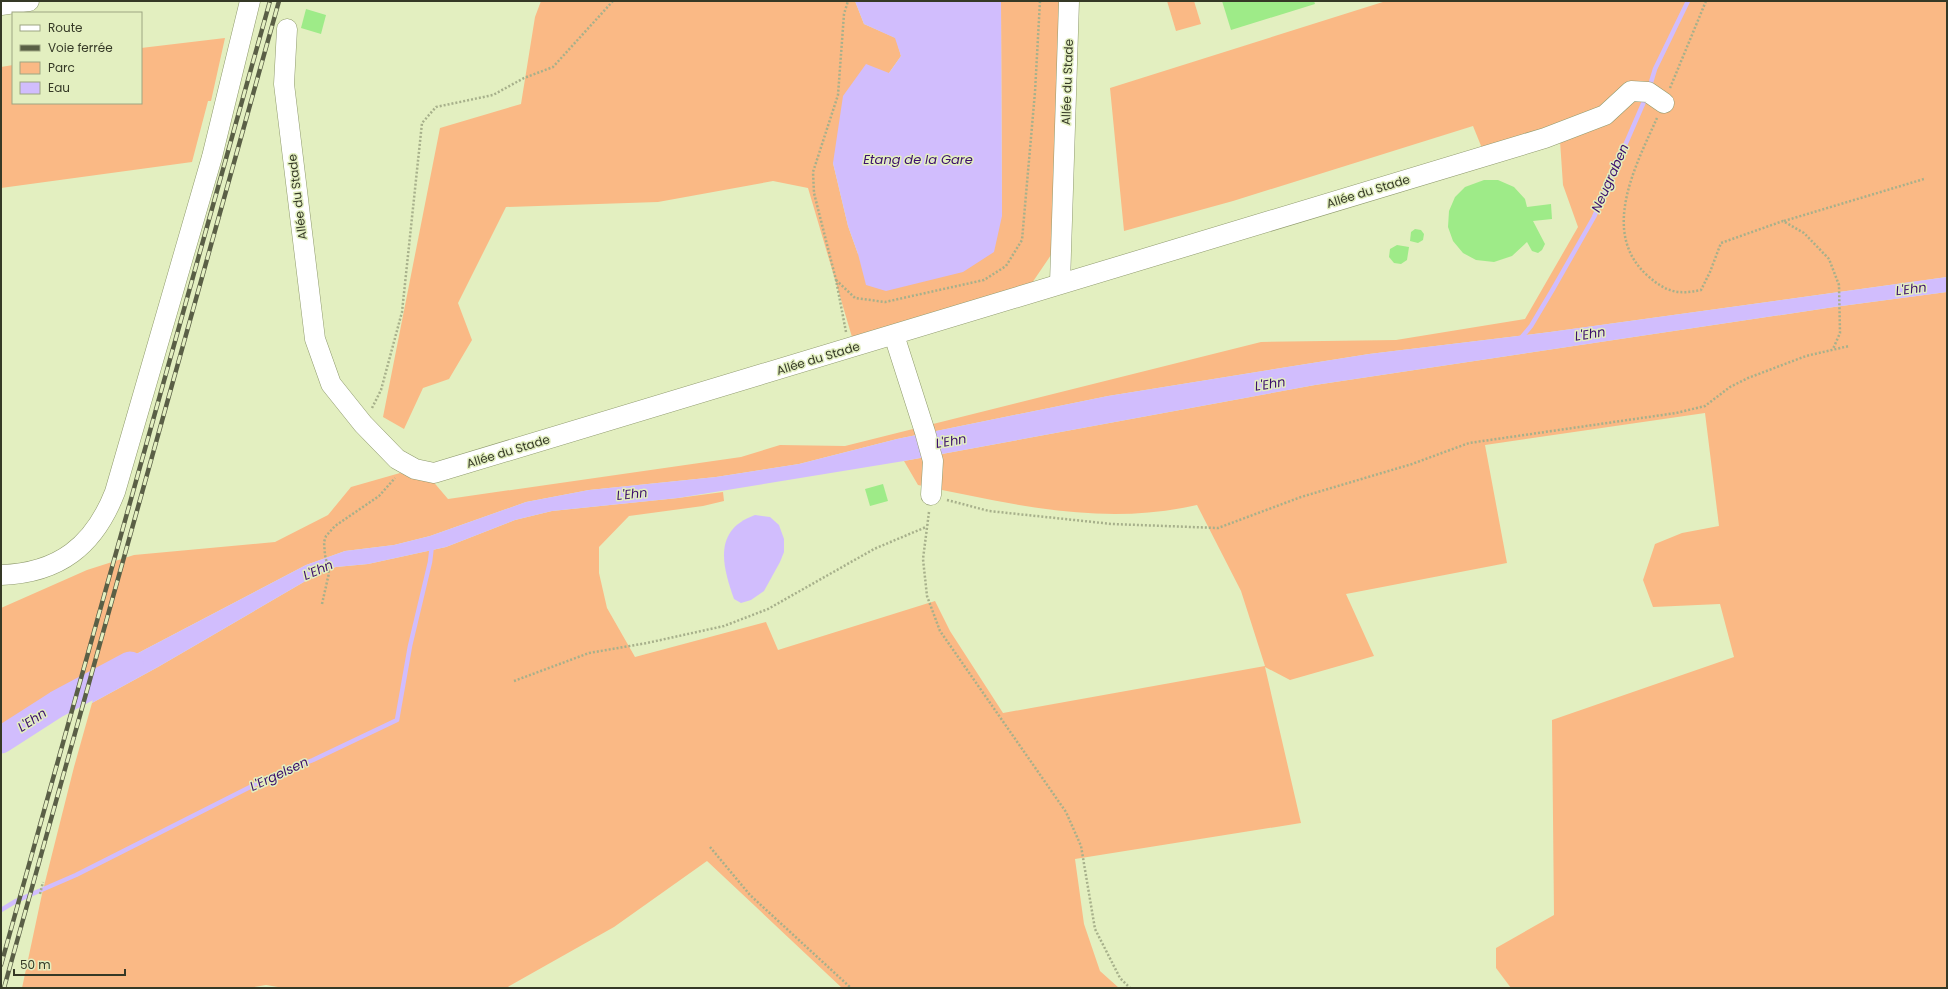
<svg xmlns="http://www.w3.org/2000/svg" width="1948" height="989" viewBox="0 0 1948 989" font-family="Poppins,sans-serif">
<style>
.green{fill:#fab985}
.water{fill:#d1bdfd}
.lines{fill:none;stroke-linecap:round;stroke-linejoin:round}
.stream{stroke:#d1bdfd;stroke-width:4.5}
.river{stroke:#d1bdfd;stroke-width:27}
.building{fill:#9eeb88}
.minor-casing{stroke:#8f9a6d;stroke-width:21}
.path{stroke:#a7b08b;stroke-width:2.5;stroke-dasharray:2 2;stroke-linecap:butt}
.minor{stroke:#fff;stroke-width:20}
.rail-casing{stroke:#5a5f46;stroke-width:4.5}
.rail{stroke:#e3efc0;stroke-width:3;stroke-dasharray:9;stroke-linecap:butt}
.labels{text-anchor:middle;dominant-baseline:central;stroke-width:3;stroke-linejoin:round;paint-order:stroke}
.street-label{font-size:12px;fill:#353926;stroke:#e3efc0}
.water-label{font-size:13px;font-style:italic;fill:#3b0e6c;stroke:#e3efc0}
</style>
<rect width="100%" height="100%" fill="#e3efc0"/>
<g class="green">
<polygon points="541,1 855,1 864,24 896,38 901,56 889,73 833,163 848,226 858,254 1002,216 1001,1 1061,1 1051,255 1032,283 852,337 808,188 773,181 658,202 506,207 458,303 472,340 449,379 423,388 404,429 383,417 440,128 521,104 535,17"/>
<polygon points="1167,1 1194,1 1201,24 1176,31"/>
<polygon points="1386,1 1947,1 1947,277 1550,332 1369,354 1238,375 1108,396 897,439 799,464 716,477 589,490 526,502 430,536 394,545 345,551 306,565 100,673 1,748 1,608 87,570 134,555 275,542 328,515 351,487 400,473 431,479 448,499 741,457 780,445 845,446 1261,342 1396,340 1525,319 1578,227 1563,185 1560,141 1488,163 1473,126 1233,201 1124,231 1110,88"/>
<polygon points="225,38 211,101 208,101 192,162 1,188 1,67 13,65 13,103 141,103 141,48"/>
<path d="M1947,292V988H1511L1496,968V948L1554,915L1552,720L1734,657L1720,604L1653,607L1643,580L1655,544L1682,533L1719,526L1705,413L1485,445L1507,563L1346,594L1374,656L1290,680L1265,667L1301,823L1075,859L1084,924L1100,971L1119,988H842L707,861L614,927L506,988H284L266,985L248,988H22L42,894L74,767L92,703L158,667L321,572L336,567L368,564L446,547L515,520L552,511L678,498L723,492L724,501L703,506L629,516L599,547V573L607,608L635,657L766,622L778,650L935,601L950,631L1003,713L1265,666L1241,591L1197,505C1101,527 1012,504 918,485L904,461L1315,385L1834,307Z"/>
</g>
<g class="water">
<polygon points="855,1 1001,1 1002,216 994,252 963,272 886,291 866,285 858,254 848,226 833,163 843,96 866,64 889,73 901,56 895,38 864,24"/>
<polygon points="1947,277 1947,292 1834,307 1315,385 904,461 678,498 552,511 515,520 446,547 368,564 336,567 321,572 158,667 92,703 100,673 306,565 345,551 394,545 430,536 526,502 589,490 716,477 799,464 897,439 1108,396 1238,375 1369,354 1550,332"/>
<path d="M755,515L770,517L779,525L784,539V552L780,562L764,591L751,600L741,603L734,599C722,565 713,530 755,515Z"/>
</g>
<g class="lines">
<g class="stream">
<polyline points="1649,89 1655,69 1688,1"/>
<polyline points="1521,338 1531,326 1553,289 1594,217 1646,97"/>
<polyline points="1,910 16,901 76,875 270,777 313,760 397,720 410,646 430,562 432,545"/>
</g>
<polyline class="river" points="1,740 57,704 130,665"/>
</g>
<g class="building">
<polygon points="1222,1 1314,1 1315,4 1231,30"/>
<polygon points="306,9 326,15 321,34 301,28"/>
<polygon points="1484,180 1498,180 1514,187 1525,199 1527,207 1551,204 1552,219 1533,221 1545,244 1542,250 1538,253 1532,251 1527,242 1512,256 1494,262 1476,260 1463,253 1453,241 1448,227 1449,211 1455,197 1465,187"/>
<polygon points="1415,229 1421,230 1424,234 1423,240 1418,243 1410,241 1411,232"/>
<polygon points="1397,245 1409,247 1407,260 1401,264 1394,263 1389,257 1390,249"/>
<polygon points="883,484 888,501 870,506 865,489"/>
</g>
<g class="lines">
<defs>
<g id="minor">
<polyline points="1,5 29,1"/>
<polyline points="287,29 284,84 315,339 331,384 363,424 397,459 415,469 434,473 1545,138 1605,115 1631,91 1648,92 1664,103"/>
<polyline points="1060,283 1069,1"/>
<polyline points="894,335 925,432 933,461 931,495"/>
<path d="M1,575C59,573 94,546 115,492L212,157L250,1"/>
</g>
</defs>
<use href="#minor" class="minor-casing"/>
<g class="path">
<polyline points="1670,88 1706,1"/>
<path d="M1657,118C1636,165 1599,233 1648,276C1666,292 1678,295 1701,290L1710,272L1721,243L1783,221L1804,233L1829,259L1839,285L1840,333L1833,349"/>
<polyline points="1784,221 1924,179"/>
<polyline points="836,280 855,298 885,302 984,280 1006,266 1022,240 1035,92 1040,1"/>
<polyline points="846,332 836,280 814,193 813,172 838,95 844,14 848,1"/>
<polyline points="372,408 381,390 402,312 422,123 436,107 493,95 524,78 553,67 613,1"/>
<polyline points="947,500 989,511 1112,524 1218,528 1301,497 1412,464 1469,443 1676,413 1705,406 1730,387 1748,378 1806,356 1849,346"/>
<polyline points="929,512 923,559 927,596 940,631 1066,812 1081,846 1095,929 1120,978 1130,988"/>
<polyline points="322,604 329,573 325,555 324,542 326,536 335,526 379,496 395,478"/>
<polyline points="514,681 589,653 647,643 724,626 768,609 874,549 926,527"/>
<polyline points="710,847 750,895 851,988"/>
<polyline points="40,894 43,882"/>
</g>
<use href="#minor" class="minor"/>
<defs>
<g id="rail">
<polyline points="1,965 270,1"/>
<polyline points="4,988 279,1"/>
</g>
</defs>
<use href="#rail" class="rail-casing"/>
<use href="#rail" class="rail"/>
</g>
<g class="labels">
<g class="street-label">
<text transform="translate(1067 82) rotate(-88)">Allée du Stade</text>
<text transform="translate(1368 191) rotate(-17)">Allée du Stade</text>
<text transform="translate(297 197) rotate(-97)">Allée du Stade</text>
<text transform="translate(818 358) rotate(-17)">Allée du Stade</text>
<text transform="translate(508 451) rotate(-17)">Allée du Stade</text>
</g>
<g class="water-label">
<text x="918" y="159">Etang de la Gare</text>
<text transform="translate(1610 178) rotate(-66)">Neugraben</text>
<text transform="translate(1911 289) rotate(-7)">L'Ehn</text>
<text transform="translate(1590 334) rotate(-9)">L'Ehn</text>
<text transform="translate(1270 384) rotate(-9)">L'Ehn</text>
<text transform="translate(951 441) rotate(-10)">L'Ehn</text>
<text transform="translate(632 494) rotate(-6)">L'Ehn</text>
<text transform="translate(318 570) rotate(-23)">L'Ehn</text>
<text transform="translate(32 720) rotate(-33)">L'Ehn</text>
<text transform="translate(279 774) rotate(-25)">L'Ergelsen</text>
</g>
</g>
<rect width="1948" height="989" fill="none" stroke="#353926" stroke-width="4"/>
<rect x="12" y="12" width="130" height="92" fill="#e3efc0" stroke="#9da682"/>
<rect x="20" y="25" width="20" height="6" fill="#ffffff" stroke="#9da682"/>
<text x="48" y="32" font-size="12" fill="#353926">Route</text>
<rect x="20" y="45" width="20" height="6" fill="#5a5f46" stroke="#9da682"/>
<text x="48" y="52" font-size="12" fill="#353926">Voie ferrée</text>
<rect x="20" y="62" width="20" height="12" fill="#fab985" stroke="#9da682"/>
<text x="48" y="72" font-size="12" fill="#353926">Parc</text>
<rect x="20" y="82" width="20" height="12" fill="#d1bdfd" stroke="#9da682"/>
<text x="48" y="92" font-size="12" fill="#353926">Eau</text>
<path d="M14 969v6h111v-6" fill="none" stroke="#353926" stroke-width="2"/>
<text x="20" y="969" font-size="12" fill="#353926" stroke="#e3efc0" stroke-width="3" paint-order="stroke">50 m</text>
</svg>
